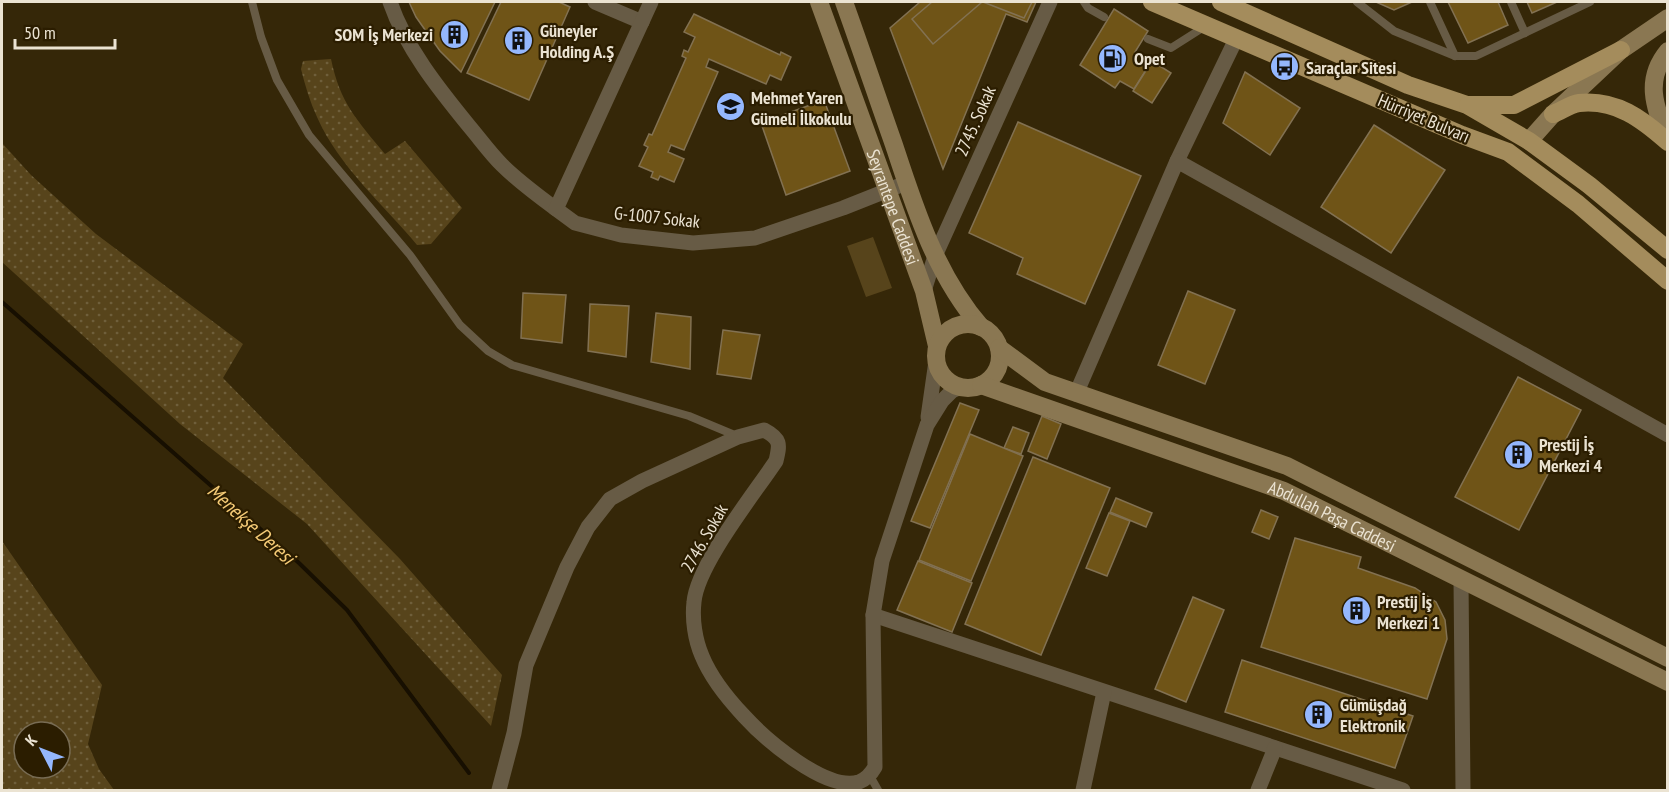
<svg xmlns="http://www.w3.org/2000/svg" width="1669" height="792" viewBox="0 0 1669 792" font-family="'PT Sans Narrow',sans-serif">
<style>
.grass{fill:url(#grass-dots);fill-rule:evenodd}
.pitch{fill:#57441b}
.lines{fill:none;stroke-linecap:round;stroke-linejoin:round}
.stream{stroke:#170f01;stroke-width:4}
.building{fill:#6f5417;stroke:#827152;stroke-width:1.5}
.lane{stroke:#675b45;stroke-width:8}
.street{stroke:#675b45;stroke-width:15}
.secondary{stroke:#8a7752;stroke-width:18}
.primary{stroke:#a48c5c;stroke-width:18}
.labels{text-anchor:middle;dominant-baseline:central;stroke-width:4.5;stroke-linejoin:round;paint-order:stroke}
.poi-label{font-size:18px;font-weight:bold;fill:#ebe3d2;stroke:#2b1d00;text-anchor:start}
.street-label{font-size:18px;fill:#ebe3d2;stroke:#2b1d00}
.water-label{font-size:20px;font-style:italic;fill:#f5cb76;stroke:#2b1d00}
</style>
<defs>
<pattern id="grass-dots" width="8" height="8" patternUnits="userSpaceOnUse" patternTransform="scale(1.5)"><rect width="8" height="8" fill="#57441b"/><path d="M2 2h.1M6 6h.1" fill="none" stroke="#6f5f3b" stroke-width="1.8" stroke-linecap="round"/></pattern>
</defs>
<rect width="100%" height="100%" fill="#352708"/>
<g class="grass">
<path d="M331,59C340,103 357,120 385,154L405,141L462,208L431,244L417,245C383,204 339,167 317,117C310,102 305,85 301,69L303,61Z"/>
<polygon points="2,143 31,175 96,234 243,344 223,378 400,559 502,675 491,726 307,524 180,424 2,262"/>
<path d="M2,541L102,685L88,744L99,769L114,790H2ZM24,732H60V768H24Z"/>
</g>
<polygon class="pitch" points="873,237 892,288 866,297 847,246"/>
<g class="lines">
<polyline class="stream" points="2,302 299,563 347,610 469,773"/>
</g>
<g class="building">
<polygon points="409,2 495,2 461,72 440,51 416,17"/>
<polygon points="501,2 559,2 570,7 529,100 467,73"/>
<polygon points="920,2 1036,2 1027,22 1006,14 943,169 890,28"/>
<polygon points="932,2 982,2 933,44 912,19"/>
<polygon points="983,2 1032,2 1024,18"/>
<polygon points="1376,2 1412,2 1394,10"/>
<polygon points="1448,2 1498,2 1508,25 1468,43"/>
<polygon points="1527,2 1557,2 1532,13"/>
<polygon points="1114,9 1148,31 1135,52 1151,62 1134,89 1120,81 1115,88 1080,65"/>
<polygon points="694,14 780,55 781,52 791,57 781,80 770,75 766,84 709,59 706,67 718,72 684,150 671,145 668,152 684,159 674,182 660,176 658,180 651,177 653,172 639,166 648,147 644,145 649,134 652,135 686,58 682,56 684,50 688,52 695,37 684,32"/>
<polygon points="1152,61 1171,73 1152,103 1133,91"/>
<polygon points="1245,72 1300,108 1270,155 1223,123"/>
<polygon points="824,100 850,171 786,195 761,123"/>
<polygon points="1018,122 1141,176 1085,304 1017,274 1023,258 969,233"/>
<polygon points="1374,125 1445,170 1391,253 1321,207"/>
<polygon points="1188,291 1235,310 1205,384 1158,365"/>
<polygon points="523,293 566,295 562,343 521,338"/>
<polygon points="590,304 629,306 626,357 588,351"/>
<polygon points="656,313 691,317 690,369 651,362"/>
<polygon points="723,330 760,335 751,379 717,374"/>
<polygon points="1518,377 1581,410 1519,530 1455,497"/>
<polygon points="960,403 979,410 930,528 911,521"/>
<polygon points="1042,416 1061,424 1047,459 1028,451"/>
<polygon points="1013,427 1029,433 1021,454 1004,448"/>
<polygon points="970,434 1023,456 971,581 919,560"/>
<polygon points="1033,457 1110,488 1041,655 965,624"/>
<polygon points="1116,498 1152,513 1146,527 1110,512"/>
<polygon points="1261,510 1278,517 1269,539 1252,532"/>
<polygon points="1109,513 1130,521 1107,576 1086,568"/>
<polygon points="1295,538 1361,557 1358,568 1415,588 1436,602 1445,620 1447,639 1427,699 1261,647"/>
<polygon points="918,561 972,583 952,632 897,610"/>
<polygon points="1193,597 1224,610 1186,702 1155,689"/>
<polygon points="1242,660 1413,716 1395,768 1225,712"/>
</g>
<g class="lines">
<g class="lane">
<polyline points="252,2 261,37 277,80 309,135 410,255 460,325 488,351 512,365 689,416 737,436"/>
<polyline points="1084,2 1088,8 1104,17"/>
<polyline points="1357,2 1394,31 1455,56 1476,56 1590,2"/>
<polyline points="1430,2 1455,56"/>
<polyline points="1511,2 1525,33"/>
<polyline points="1148,39 1171,48 1204,27"/>
<polyline points="870,776 878,790"/>
</g>
<g class="street">
<path d="M390,2C406,48 438,88 469,126C480,139 490,153 502,165C518,181 537,195 556,209"/>
<polyline points="595,2 642,22"/>
<polyline points="651,2 556,209 575,223 621,235 693,243 755,238 843,208 906,183"/>
<polyline points="1177,161 1236,39"/>
<polyline points="924,291 935,256 1050,2"/>
<polyline points="1076,394 1177,161 1668,435"/>
<polyline points="928,417 936,361"/>
<polyline points="1461,580 1463,790"/>
<polyline points="873,615 1403,790"/>
<path d="M499,790L514,733L526,665L567,567L588,527L610,499L642,481L738,437L764,430C781,439 780,444 776,461C754,494 697,565 694,602C692,619 695,640 702,656C711,678 728,699 744,716C765,739 826,792 859,782C867,779 871,774 875,767L873,615L882,561L927,425L942,401L952,391L961,387"/>
<polyline points="1083,790 1104,692"/>
<polyline points="1258,790 1275,748"/>
</g>
<g class="secondary">
<path id="s1" d="M819,2L924,291L937,346"/>
<path d="M844,2C861,49 877,97 894,145C915,209 936,275 981,327"/>
<path d="M1668,51C1643,81 1656,109 1668,141"/>
<polyline points="1529,141 1553,114 1621,50 1668,18"/>
<circle cx="968" cy="356" r="32"/>
<polyline points="999,348 1045,382 1287,466 1668,658"/>
<path id="s2" d="M981,385L1284,491L1668,682"/>
</g>
<g class="primary">
<polyline points="1152,2 1462,135 1508,152 1578,204 1668,281"/>
<polyline points="1221,2 1408,85 1467,105 1529,141 1589,185 1668,250"/>
<polyline points="1468,105 1514,105 1621,50"/>
<path d="M1553,114C1561,111 1571,104 1579,103C1616,99 1642,119 1668,142"/>
</g>
</g>
<defs>
<symbol id="building-disc" viewBox="-11 -11 22 22"><circle r="9.5" fill="#94b7fd" stroke="#2b1d00"/><path d="M-4-6H4V6H1V3H-1V6H-4ZM-2.5-4.3h1.7v1.8h-1.7ZM.8-4.3h1.7v1.8H.8ZM-2.5-1h1.7V.8h-1.7ZM.8-1h1.7V.8H.8Z" fill="#111"/></symbol>
<symbol id="fuel-disc" viewBox="-11 -11 22 22"><circle r="9.5" fill="#94b7fd" stroke="#2b1d00"/><path d="M-5.5-6h7V0h2V4h1.3V-2.5L3-4.5l.8-.8L6-3V5H2.5V1h-1V6h-7ZM-4.2-4.7v3.2H.2V-4.7Z" fill="#111"/></symbol>
<symbol id="bus-disc" viewBox="-11 -11 22 22"><circle r="9.5" fill="#94b7fd" stroke="#2b1d00"/><path d="M-5-6H5V4H4V6H2V4H-2V6H-4V4H-5ZM-3.5-4V0h7V-4ZM-3.5 1.2v1.5H-2V1.2ZM2 1.2v1.5H3.5V1.2Z" fill="#111"/></symbol>
<symbol id="school-disc" viewBox="-11 -11 22 22"><circle r="9.5" fill="#94b7fd" stroke="#2b1d00"/><path d="M0-5L7-2L0 1L-7-2ZM-4 1L0 2.5L4 1V4Q0 6-4 4Z" fill="#111"/></symbol>
</defs>
<g fill-rule="evenodd">
<use href="#building-disc" x="438" y="18" width="33" height="33"/>
<use href="#building-disc" x="502" y="24" width="33" height="33"/>
<use href="#fuel-disc" x="1096" y="42" width="33" height="33"/>
<use href="#bus-disc" x="1268" y="50" width="33" height="33"/>
<use href="#school-disc" x="714" y="90" width="33" height="33"/>
<use href="#building-disc" x="1502" y="438" width="33" height="33"/>
<use href="#building-disc" x="1340" y="594" width="33" height="33"/>
<use href="#building-disc" x="1302" y="698" width="33" height="33"/>
</g>
<g class="labels">
<g class="poi-label">
<text x="540" y="30">Güneyler<tspan x="540" dy="21">Holding A.Ş</tspan></text>
<text x="433" y="34" text-anchor="end">SOM İş Merkezi</text>
<text x="1134" y="58">Opet</text>
<text x="1306" y="67">Saraçlar Sitesi</text>
<text x="751" y="97">Mehmet Yaren<tspan x="751" dy="21">Gümeli İlkokulu</tspan></text>
<text x="1539" y="444">Prestij İş<tspan x="1539" dy="21">Merkezi 4</tspan></text>
<text x="1377" y="601">Prestij İş<tspan x="1377" dy="21">Merkezi 1</tspan></text>
<text x="1340" y="704">Gümüşdağ<tspan x="1340" dy="21">Elektronik</tspan></text>
</g>
<g class="street-label">
<text transform="translate(1424 118) rotate(23)">Hürriyet Bulvarı</text>
<text transform="translate(975 121) rotate(-66)">2745. Sokak</text>
<text stroke="none"><textPath href="#s1" startOffset="218">Seyrantepe Caddesi</textPath></text>
<text transform="translate(657 217) rotate(6)">G-1007 Sokak</text>
<text stroke="none"><textPath href="#s2" startOffset="375">Abdullah Paşa Caddesi</textPath></text>
<text transform="translate(704 538) rotate(-60)">2746. Sokak</text>
</g>
<g class="water-label">
<text transform="translate(251 524) rotate(42)">Menekşe Deresi</text>
</g>
</g>
<rect width="1669" height="792" fill="none" stroke="#ebe3d2" stroke-width="6"/>
<g transform="translate(42 750) rotate(312)"><circle r="28" fill="#2b1d00" stroke="#786c54" stroke-width="1.5"/>
<path d="M0-4.5L10 22L0 15L-10 22Z" fill="#94b7fd"/>
<text y="-9" font-size="16" font-weight="bold" text-anchor="middle" fill="#ebe3d2">K</text>
</g>
<path d="M15 39v9h100v-9" fill="none" stroke="#ebe3d2" stroke-width="3"/>
<text x="24" y="39" font-size="18" fill="#ebe3d2" stroke="#2b1d00" stroke-width="4.5" paint-order="stroke">50 m</text>
</svg>
